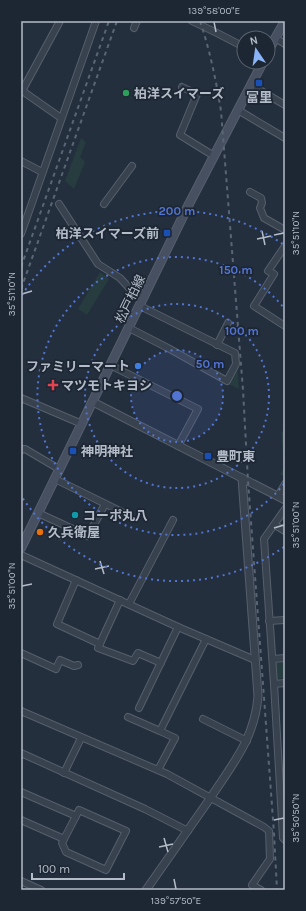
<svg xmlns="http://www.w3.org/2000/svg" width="306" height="911" viewBox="0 0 306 911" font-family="Karla,'Noto Sans JP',sans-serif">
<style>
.green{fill:#263c3f}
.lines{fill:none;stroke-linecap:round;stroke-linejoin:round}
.minor-casing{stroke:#565f6c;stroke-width:8}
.tertiary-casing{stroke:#565f6c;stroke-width:9}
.secondary-casing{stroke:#565f6c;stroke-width:10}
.minor{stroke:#38414e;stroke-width:6}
.tertiary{stroke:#38414e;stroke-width:7}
.secondary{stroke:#465061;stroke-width:8}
.rail{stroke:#5a6575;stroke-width:2;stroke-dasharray:4 4;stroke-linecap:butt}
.ticks{fill:none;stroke:#b4bcc9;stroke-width:1.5}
.ring{fill:none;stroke:#5274d3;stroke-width:2;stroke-dasharray:2 4}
.transit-dot{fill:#1a4fb4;stroke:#1d2633;stroke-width:1.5}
.leisure-dot{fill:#2e9e5b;stroke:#1d2633;stroke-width:1.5}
.shop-dot{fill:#3f7fe0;stroke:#1d2633;stroke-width:1.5}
.health-dot{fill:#e0444e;stroke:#1d2633;stroke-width:1.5}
.culture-dot{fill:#0f9aa8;stroke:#1d2633;stroke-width:1.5}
.food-dot{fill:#e8710a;stroke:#1d2633;stroke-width:1.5}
.labels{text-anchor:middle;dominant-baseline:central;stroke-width:3.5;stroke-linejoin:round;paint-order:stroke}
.poi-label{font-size:13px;font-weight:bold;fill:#b4bcc9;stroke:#1d2633;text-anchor:start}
.street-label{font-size:13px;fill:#b4bcc9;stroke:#1d2633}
.centre{fill:#5274d3;stroke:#1d2633;stroke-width:2}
.ring-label{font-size:12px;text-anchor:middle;font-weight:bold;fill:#5274d3;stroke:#1d2633;stroke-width:3.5;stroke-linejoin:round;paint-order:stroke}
.neatline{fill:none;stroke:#b4bcc9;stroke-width:1.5}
.ticks-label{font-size:10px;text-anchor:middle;fill:#b4bcc9}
</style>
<rect width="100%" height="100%" fill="#242f3e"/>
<g class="green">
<polygon points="81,138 86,142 80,157 85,162 74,189 65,181"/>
<polygon points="100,272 109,279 87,315 78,309"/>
<polygon points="237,365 239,389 229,384"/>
<polygon points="281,431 285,433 285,476 284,476 280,474 284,468"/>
<polygon points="285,662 285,678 276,679 274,663"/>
</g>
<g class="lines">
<defs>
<g id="minor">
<polyline points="192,21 217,33 244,47"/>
<polyline points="134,28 137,21"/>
<polyline points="275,38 285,44"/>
<polyline points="251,85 285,105"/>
<polyline points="182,87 197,94 180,135 214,156"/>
<polyline points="21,90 61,118"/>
<polyline points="22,91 60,21"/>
<polyline points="238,110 285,138"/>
<polyline points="21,161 42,172"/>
<polyline points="250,192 261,198 262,203 260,208 264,218 285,230"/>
<polyline points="59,204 98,264 120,278 131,290 144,297"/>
<polyline points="104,204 132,166"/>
<polyline points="21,234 96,21"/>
<polyline points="285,246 268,271 274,274 254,306 285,326"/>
<polyline points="129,328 168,348 227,381 236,364 235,353 140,306"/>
<polyline points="217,345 228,323"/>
<polyline points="110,365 198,409 178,446"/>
<polyline points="21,398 82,424"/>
<polyline points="21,450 25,449 59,469"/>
<polyline points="55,479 126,514"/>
<polyline points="278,496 285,484"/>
<polyline points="285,509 264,539 274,684 283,838 285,840"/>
<polyline points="38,513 88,536 105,504"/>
<polyline points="275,525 285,531"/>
<polyline points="21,555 178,627 255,660"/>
<polyline points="76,580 57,624 100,644"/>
<polyline points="120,600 98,648 133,661 138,653 161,663"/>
<polyline points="129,604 173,520"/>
<polyline points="269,621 285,620"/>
<polyline points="21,653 56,669 60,660 74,666 78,665"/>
<polyline points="273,659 285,658"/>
<polyline points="274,684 285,683"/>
<polyline points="139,708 178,627"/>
<polyline points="21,711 167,774 264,827 269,831 270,859 252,885 261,890"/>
<polyline points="128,717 160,731 206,639"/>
<polyline points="203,719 247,741"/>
<polyline points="21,753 145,809 188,831"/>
<polyline points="158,770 175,738 160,731"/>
<polyline points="64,773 81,738"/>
<polyline points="21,792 76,816 79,810 126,831 106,870 66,852 62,843 64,839 21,820"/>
<polyline points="64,839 76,816"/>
<polyline points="21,881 41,890"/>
</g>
<g id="tertiary">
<polyline points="93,402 285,500"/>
<path d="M146,890C167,860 188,830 209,800C231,766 255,739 258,696L242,478"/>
</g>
<g id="secondary">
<polyline points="268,51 285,21"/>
<polyline points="21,548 189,204 263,62"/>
</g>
</defs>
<use href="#minor" class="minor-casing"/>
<use href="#tertiary" class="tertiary-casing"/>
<use href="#secondary" class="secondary-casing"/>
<use href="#minor" class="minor"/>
<use href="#tertiary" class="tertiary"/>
<use href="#secondary" class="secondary"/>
<g class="rail">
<path d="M200,21C210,51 216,80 221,111L243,390L248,481L274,833L277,890"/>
<polyline points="21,267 109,21"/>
<polyline points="21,289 117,21"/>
</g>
</g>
<path class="ticks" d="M214,22L216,32M262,231L265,245M274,235L284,233M257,239L271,236M22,294L32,291M274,528L284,525M100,561L104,574M95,569L109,566M22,586L32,584M274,820L284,818M164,838L168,852M159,847L173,844M174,879L176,889"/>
<circle cx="177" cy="396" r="46" fill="#5274d3" fill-opacity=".12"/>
<g class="ring">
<circle cx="177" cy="396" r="46"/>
<circle cx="177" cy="396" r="92"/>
<path d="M284 484A139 139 0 1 1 284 308"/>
<path d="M284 547A185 185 0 0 1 22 497M22 295A185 185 0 0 1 284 245"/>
</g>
<g class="transit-dot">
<rect x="255" y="79" width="8" height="8" rx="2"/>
<rect x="163" y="229" width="8" height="8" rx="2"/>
<rect x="69" y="447" width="8" height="8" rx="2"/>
<rect x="204" y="452" width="8" height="8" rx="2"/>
</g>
<circle class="leisure-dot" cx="126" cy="93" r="4"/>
<circle class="shop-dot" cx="138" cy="366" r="4"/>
<path class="health-dot" d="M51 379h4v4h4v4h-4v4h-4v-4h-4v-4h4z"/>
<circle class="culture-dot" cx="75" cy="515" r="4"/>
<circle class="food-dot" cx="40" cy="532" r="4"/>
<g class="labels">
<g class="poi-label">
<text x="134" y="93">柏洋スイマーズ</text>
<text x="259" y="97" text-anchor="middle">富里</text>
<text x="159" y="233" text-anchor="end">柏洋スイマーズ前</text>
<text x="130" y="366" text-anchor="end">ファミリーマート</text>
<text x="61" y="385">マツモトキヨシ</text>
<text x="81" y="451">神明神社</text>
<text x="216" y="456">豊町東</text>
<text x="83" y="515">コーポ丸八</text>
<text x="48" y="532">久兵衛屋</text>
</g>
<g class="street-label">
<text transform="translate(130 299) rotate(-64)">松戸柏線</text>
</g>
</g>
<circle cx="177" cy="396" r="6" class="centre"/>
<g class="ring-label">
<text x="177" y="215">200 m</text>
<text x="236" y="274">150 m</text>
<text x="242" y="335">100 m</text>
<text x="210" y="368">50 m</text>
</g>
<rect width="306" height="911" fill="none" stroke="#1d2633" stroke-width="44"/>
<g transform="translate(256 50) rotate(347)"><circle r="19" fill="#1d2633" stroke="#59626f"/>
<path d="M0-3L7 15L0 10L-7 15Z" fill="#8ab4f8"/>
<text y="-6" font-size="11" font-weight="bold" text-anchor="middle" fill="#b4bcc9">N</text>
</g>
<path d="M32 873v6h92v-6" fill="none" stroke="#b4bcc9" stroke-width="2"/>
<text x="38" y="873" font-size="12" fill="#b4bcc9" stroke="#1d2633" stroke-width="3" paint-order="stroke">100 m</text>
<rect x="22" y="22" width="262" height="867" class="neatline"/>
<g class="ticks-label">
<text x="214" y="14">139°58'00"E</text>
<text transform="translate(295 233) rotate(-90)" y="4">35°51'10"N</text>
<text transform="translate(11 294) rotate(-90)" y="4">35°51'10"N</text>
<text transform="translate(295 525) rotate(-90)" y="4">35°51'00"N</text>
<text transform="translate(11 586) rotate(-90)" y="4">35°51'00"N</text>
<text transform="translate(295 818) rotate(-90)" y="4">35°50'50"N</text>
<text x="176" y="904">139°57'50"E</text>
</g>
</svg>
